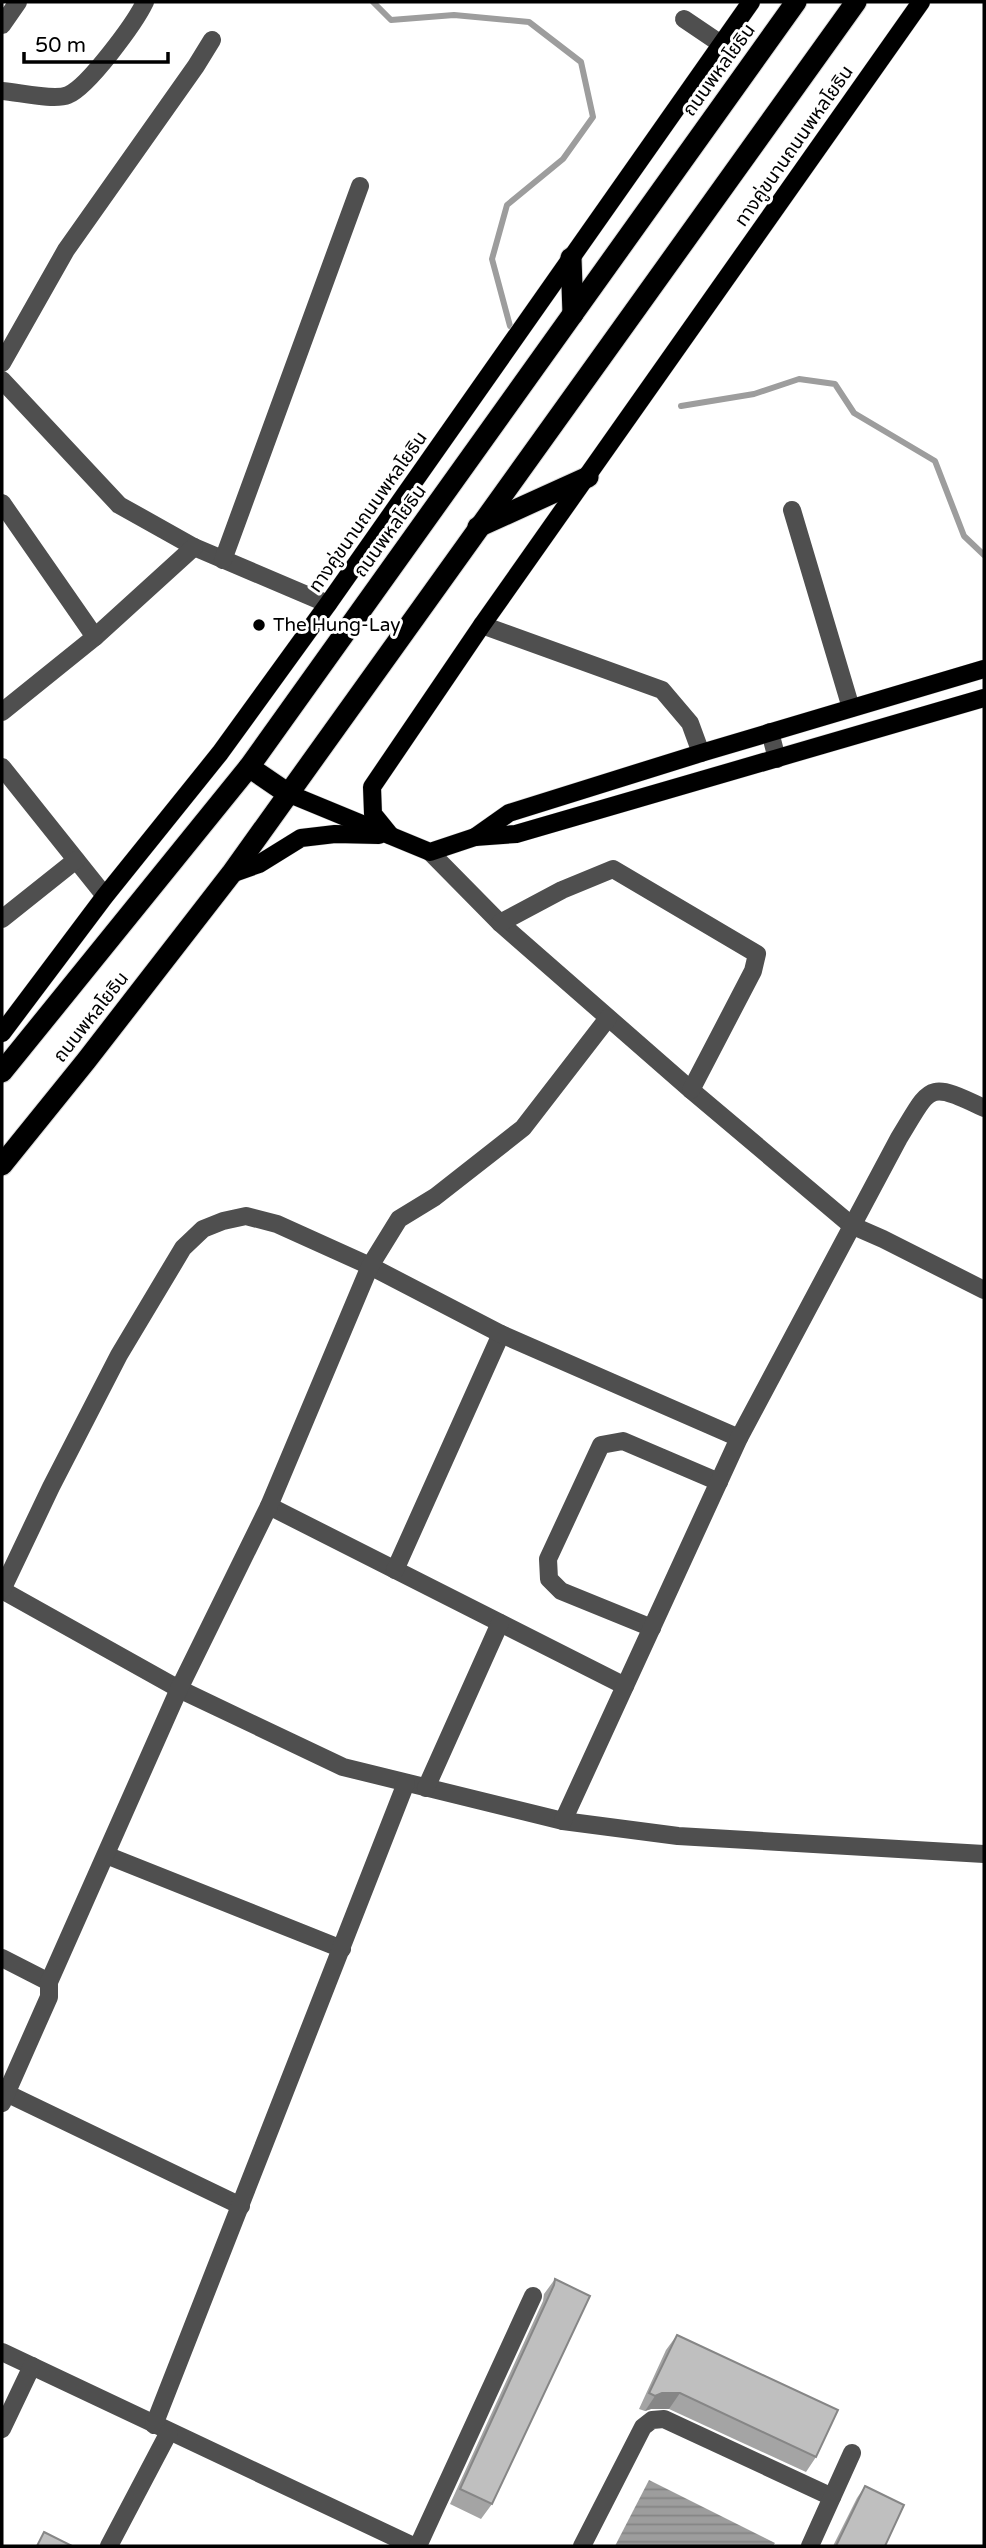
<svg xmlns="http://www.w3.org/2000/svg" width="986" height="2548" viewBox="0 0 986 2548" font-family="'Varela Round','Noto Sans Thai',sans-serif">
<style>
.water{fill:url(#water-rules)}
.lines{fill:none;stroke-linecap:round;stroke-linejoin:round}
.stream{stroke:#9d9d9d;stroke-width:6}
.major-casing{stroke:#dbdbdb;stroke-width:19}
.highway-casing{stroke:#dbdbdb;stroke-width:23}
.minor{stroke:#4f4f4f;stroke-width:18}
.major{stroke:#000;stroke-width:18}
.highway{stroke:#000;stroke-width:21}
.wall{fill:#a4a4a4}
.shaded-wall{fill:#868686}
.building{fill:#bfbfbf;stroke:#868686;stroke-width:2}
.poi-dot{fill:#000;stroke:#fff;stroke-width:2.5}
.labels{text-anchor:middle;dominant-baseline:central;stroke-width:6;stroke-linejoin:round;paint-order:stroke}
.street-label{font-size:19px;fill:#000;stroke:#fff}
.poi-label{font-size:19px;fill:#000;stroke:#fff;text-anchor:start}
</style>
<defs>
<pattern id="water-rules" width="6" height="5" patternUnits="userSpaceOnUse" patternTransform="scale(1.75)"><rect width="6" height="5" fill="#9d9d9d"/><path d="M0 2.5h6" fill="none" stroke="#858585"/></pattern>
</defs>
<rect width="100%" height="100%" fill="#fff"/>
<polygon class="water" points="649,2480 775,2543 773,2546 615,2546"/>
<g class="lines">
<g class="stream">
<polyline points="373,2 391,20 454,15 529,22 581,62 593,117 563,159 507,205 492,259 510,326"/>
<polyline points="681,406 754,394 799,379 835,384 854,413 935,461 964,536 984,555"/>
</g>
<defs>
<g id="major">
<polyline points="287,793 430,852 475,837 516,834 984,698"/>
<polyline points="390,835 373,814 372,787 482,625 921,2"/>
<polyline points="475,837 509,813 701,753 984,669"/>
<polyline points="231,874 259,864 301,838 335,834 379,835"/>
<polyline points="2,1033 105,896 220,753 328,604 751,2"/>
</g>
<g id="highway">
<polyline points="571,258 573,314"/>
<polyline points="478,527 588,477"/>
<polyline points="249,767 287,793"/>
<polyline points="2,1072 249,767 796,2"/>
<polyline points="2,1165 86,1061 231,874 856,2"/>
</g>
</defs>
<use href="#major" class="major-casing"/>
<use href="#highway" class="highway-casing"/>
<g class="minor">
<polyline points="684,19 721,44"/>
<polyline points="2,25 18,2"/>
<path d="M2,91C18,92 54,101 68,95C88,87 135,23 145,2"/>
<polyline points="2,363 66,250 196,66 212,40"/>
<polyline points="2,380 119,505 194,547 328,604"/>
<polyline points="2,503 95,637"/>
<polyline points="792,510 851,708"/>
<polyline points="223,560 360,186"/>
<polyline points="482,625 662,690 690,723 701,753"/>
<polyline points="2,712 95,637 194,547"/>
<polyline points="770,732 777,759"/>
<polyline points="2,767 105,896"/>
<polyline points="430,852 500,923 691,1090 851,1225 883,1239 984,1290"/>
<polyline points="2,919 76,860"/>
<polyline points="500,923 562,890 613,869 757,954 753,971 691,1090"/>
<polyline points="269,1506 625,1686"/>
<polyline points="395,1570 501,1334"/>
<polyline points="2,1590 179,1689 343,1767 563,1821 678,1836 984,1854"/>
<polyline points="2,1590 51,1487 119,1355 183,1248 203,1229 223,1221 246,1216 277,1224 370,1266 501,1334 739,1438"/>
<polyline points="652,1628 561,1591 549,1579 548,1559 601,1445 623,1441 719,1482"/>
<polyline points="426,1788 500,1623"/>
<path d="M563,1821L739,1438L899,1138C931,1086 926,1080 984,1108"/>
<polyline points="106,1855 342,1949"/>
<polyline points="2,1958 49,1982"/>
<polyline points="2,2091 241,2206"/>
<polyline points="2,2103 49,1997 49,1982 179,1689 269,1506 370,1266 399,1219 435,1197 523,1128 608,1018"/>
<polyline points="2,2352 413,2546"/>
<polyline points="154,2425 406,1783"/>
<polyline points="2,2429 32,2366"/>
<polyline points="109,2546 169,2432"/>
<polyline points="418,2546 533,2296"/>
<polyline points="582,2546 643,2427 652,2420 664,2419 832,2497"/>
<polyline points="810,2546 852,2453"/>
</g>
<use href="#major" class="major"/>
<use href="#highway" class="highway"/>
</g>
<g class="wall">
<polygon points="555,2279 590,2296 492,2504 481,2519 450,2504 543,2301 544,2294"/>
<polygon points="677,2335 816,2457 806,2472 669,2409 651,2409 645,2411 639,2409 666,2350"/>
<polygon points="865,2486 885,2546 833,2546 857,2498"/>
</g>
<polygon class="shaded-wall" points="662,2393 680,2393 669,2409 651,2409 645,2411 655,2396"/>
<g class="building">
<polygon points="555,2279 590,2296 492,2504 460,2489 554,2285"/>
<polygon points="677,2335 838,2410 816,2457 680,2393 662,2393 655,2396 649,2393"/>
<polygon points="865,2486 904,2505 885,2546 836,2546"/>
<polygon points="44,2532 72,2546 37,2546"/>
</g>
<circle class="poi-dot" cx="259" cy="625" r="7"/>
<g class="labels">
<g class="street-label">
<text transform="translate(719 70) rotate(-54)">ถนนพหลโยธิน</text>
<text transform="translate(794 146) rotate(-55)">ทางคู่ขนานถนนพหลโยธิน</text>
<text transform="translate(368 512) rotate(-55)">ทางคู่ขนานถนนพหลโยธิน</text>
<text transform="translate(390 531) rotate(-54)">ถนนพหลโยธิน</text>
<text transform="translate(91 1017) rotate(-52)">ถนนพหลโยธิน</text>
</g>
<g class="poi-label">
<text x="273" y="625">The Hung-Lay</text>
</g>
</g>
<rect width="986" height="2548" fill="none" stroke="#000000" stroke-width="7"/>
<path d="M24 52v10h144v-10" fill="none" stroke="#000000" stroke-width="3.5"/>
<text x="35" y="52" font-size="21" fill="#000000" stroke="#ffffff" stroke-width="5" paint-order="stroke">50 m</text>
</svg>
